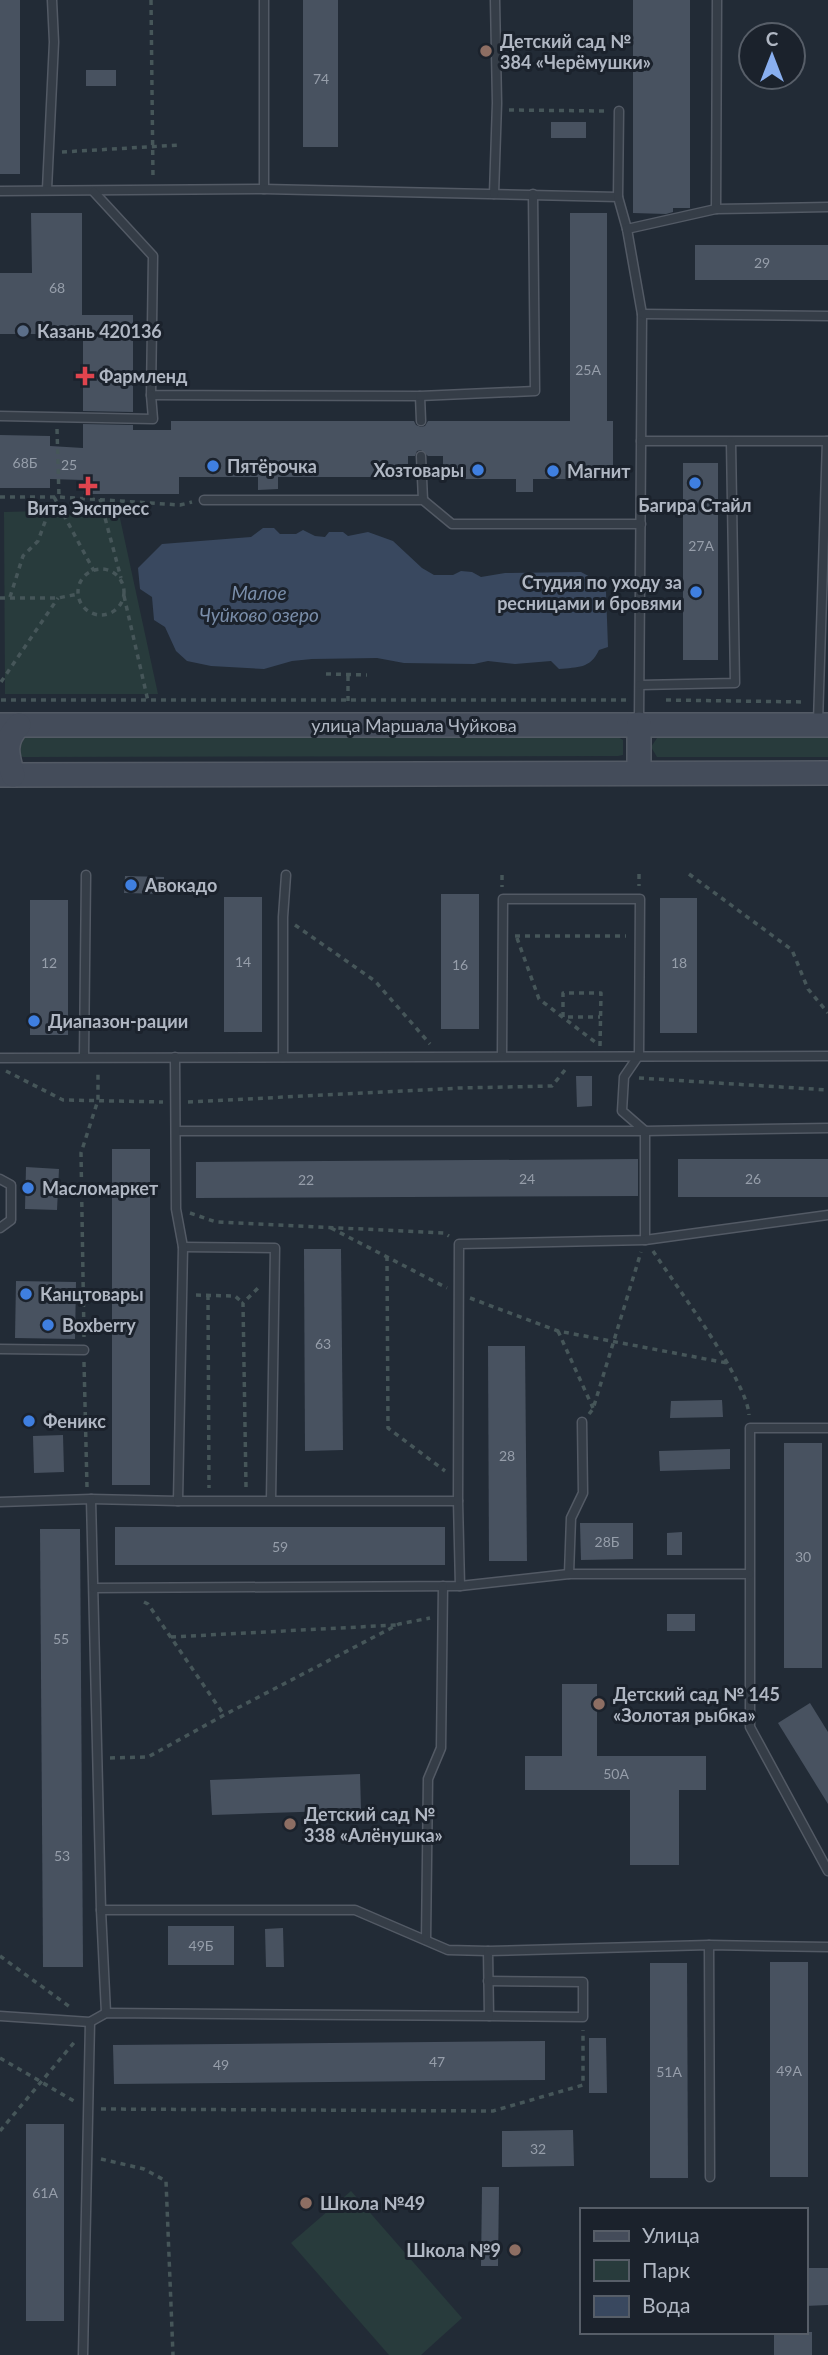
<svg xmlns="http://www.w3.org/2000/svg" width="828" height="2355" viewBox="0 0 828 2355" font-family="Lato,sans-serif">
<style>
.green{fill:#283b3c}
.water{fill:#39485f}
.building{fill:#485260}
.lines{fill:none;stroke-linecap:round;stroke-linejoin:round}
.lane-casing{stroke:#535a65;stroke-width:11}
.secondary-casing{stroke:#535a65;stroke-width:26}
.path{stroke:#465659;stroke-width:3.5;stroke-dasharray:5 5;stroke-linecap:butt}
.lane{stroke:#353d47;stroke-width:8}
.secondary{stroke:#444c5a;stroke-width:23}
.education-dot{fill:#8d6e63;stroke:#1b222c;stroke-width:2.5}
.service-dot{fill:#5c6f8a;stroke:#1b222c;stroke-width:2.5}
.health-dot{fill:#e0444e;stroke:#1b222c;stroke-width:2.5}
.shop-dot{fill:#3f7fe0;stroke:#1b222c;stroke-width:2.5}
.labels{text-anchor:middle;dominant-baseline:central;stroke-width:6;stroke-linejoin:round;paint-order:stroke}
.number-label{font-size:14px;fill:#969eaa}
.poi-label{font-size:18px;font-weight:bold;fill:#b0b7c3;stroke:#1b222c;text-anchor:start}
.street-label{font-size:18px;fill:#b0b7c3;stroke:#1b222c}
.water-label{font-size:19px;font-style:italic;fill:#7a8eaa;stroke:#1b222c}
</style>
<rect width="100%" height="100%" fill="#222b36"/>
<g class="green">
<polygon points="118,509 158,694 5,694 4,512"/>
<polygon points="618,737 623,740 623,755 618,756 23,757 19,755 18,741 24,738"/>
<polygon points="828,737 828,757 657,757 651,747 657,738"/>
<polygon points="351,2191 462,2318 421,2355 389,2355 291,2243"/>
</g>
<path class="water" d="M263,528H274L280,534H296L303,530L315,536L325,537L329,532H343L348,536L368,532L393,541L422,568L434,575H453L461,571L472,572L481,577L505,573L581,572L594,579L606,592L608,647L599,650C590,669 578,667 559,669L551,661L515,664L488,661L474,664L404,663L377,658L312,659L292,661L264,669L211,666L187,661L176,651L165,627L154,620L152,597L140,589L138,568L162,544L251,537Z"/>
<g class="building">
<rect x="0" y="0" width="20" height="174"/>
<rect x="303" y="0" width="35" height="147"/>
<polygon points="633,0 690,0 690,208 673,208 673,212 666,214 633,213"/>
<rect x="86" y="70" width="30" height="16"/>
<rect x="551" y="122" width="35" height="16"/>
<polygon points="31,213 82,213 82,315 133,315 133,412 83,411 83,334 0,334 0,273 32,273"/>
<polygon points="570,213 607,213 607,421 613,421 613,479 533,479 533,492 516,492 516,479 443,479 443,456 428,456 421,450 417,451 415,456 408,456 408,477 278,477 278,489 258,490 258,477 179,477 179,494 83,494 83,480 50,479 50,488 0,488 0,435 50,436 50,446 83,448 83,424 133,425 133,430 171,430 171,421 414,421 416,425 421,427 425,426 428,421 570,421"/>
<rect x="695" y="245" width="133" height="35"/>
<rect x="683" y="463" width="35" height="197"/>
<polygon points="125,876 164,877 164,894 124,893"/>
<rect x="441" y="894" width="38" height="135"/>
<rect x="224" y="897" width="38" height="135"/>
<rect x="660" y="898" width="37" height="135"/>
<rect x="30" y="900" width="38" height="135"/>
<polygon points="576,1076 592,1076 592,1106 577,1107"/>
<rect x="112" y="1149" width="38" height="336"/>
<polygon points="638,1159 638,1196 196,1198 196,1162"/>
<rect x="678" y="1159" width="150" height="38"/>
<polygon points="26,1167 59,1169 57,1210 25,1209"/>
<polygon points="304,1249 341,1249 343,1450 305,1451"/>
<polygon points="16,1281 76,1282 75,1339 15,1338"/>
<polygon points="488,1346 525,1346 527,1561 489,1561"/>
<polygon points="722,1400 723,1417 670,1418 671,1401"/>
<polygon points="63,1435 64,1472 34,1473 33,1436"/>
<rect x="784" y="1443" width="38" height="225"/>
<polygon points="730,1449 730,1469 660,1471 659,1451"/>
<polygon points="580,1523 633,1523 633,1559 581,1560"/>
<rect x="115" y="1527" width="330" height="38"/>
<polygon points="40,1529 80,1529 83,1967 43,1967"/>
<polygon points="682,1532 682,1555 667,1555 667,1533"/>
<rect x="667" y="1614" width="28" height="17"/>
<polygon points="562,1684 597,1684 597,1756 706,1756 706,1790 679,1790 679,1865 630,1865 630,1790 525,1790 525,1756 562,1756"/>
<polygon points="810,1703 828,1732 828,1804 778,1723"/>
<polygon points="360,1774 361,1810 212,1815 210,1780"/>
<rect x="168" y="1926" width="66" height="39"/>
<polygon points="283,1928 284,1967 266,1967 265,1929"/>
<rect x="770" y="1962" width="38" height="215"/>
<polygon points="650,1963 687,1963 688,2178 650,2178"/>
<polygon points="589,2038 606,2038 607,2093 589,2093"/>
<polygon points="545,2041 545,2080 114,2084 113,2045"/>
<rect x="26" y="2124" width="38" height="197"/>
<polygon points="573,2130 574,2166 502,2167 502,2131"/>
<polygon points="482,2187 499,2187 498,2266 481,2266"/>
<polygon points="805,2268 828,2268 828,2305 805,2306"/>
<rect x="774" y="2332" width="38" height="23"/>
</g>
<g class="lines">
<defs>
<g id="lane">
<polyline points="47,189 54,42 52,0"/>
<polyline points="264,189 264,0"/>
<polyline points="0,191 264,189 618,197 627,229 642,314 639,721"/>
<polyline points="94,192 153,256 151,395 420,396 421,421"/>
<polyline points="494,194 497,103 495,0"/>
<polyline points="618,197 619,111"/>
<polyline points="716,209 717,0"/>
<polyline points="627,229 716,209 828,207"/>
<polyline points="642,314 828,316"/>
<polyline points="420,396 535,391 533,194"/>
<polyline points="0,416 153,419 151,395"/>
<polyline points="641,441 828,441"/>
<polyline points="421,456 423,500"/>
<polyline points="204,500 423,500 452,524 641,524"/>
<polyline points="640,685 735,683 731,442"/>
<polyline points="818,722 827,441"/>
<polyline points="502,1056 503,899 640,899 639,1055 624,1077 622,1111 645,1131 645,1240"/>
<polyline points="84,1057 86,875"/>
<polyline points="283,1057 283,917 286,875"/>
<polyline points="0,1058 828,1056"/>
<polyline points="176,1131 645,1131 828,1128"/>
<polyline points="0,1179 11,1185 11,1220 0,1228"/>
<polyline points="183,1247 275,1248 271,1500"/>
<polyline points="0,1349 84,1350"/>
<polyline points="828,1428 750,1428 750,1727 828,1871"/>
<polyline points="91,1499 178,1501 183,1247 176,1209 175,1057"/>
<polyline points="178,1501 458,1501"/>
<polyline points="0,1502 91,1499 101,1910 106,2013"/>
<polyline points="569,1574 571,1518 583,1493 582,1422"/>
<polyline points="460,1586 458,1501 459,1244 645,1240 828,1215"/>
<polyline points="94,1588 460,1586 569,1574 749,1574"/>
<polyline points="101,1910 355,1910 448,1950 488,1951"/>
<polyline points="426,1940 428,1779 441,1748 443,1586"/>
<polyline points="709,1945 710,2177"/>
<polyline points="488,1981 583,1982 583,2017 489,2016"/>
<polyline points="0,2016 90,2022 106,2013 489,2016 488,1951 709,1945 828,1947"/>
<polyline points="83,2355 90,2022"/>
</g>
<g id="secondary">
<polyline points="0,725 828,725"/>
<polyline points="639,773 639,724"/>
<polyline points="0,775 828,773"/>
<path d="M13,775C7,755 3,741 19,725"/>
</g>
</defs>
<use href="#lane" class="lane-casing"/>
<use href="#secondary" class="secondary-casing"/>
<g class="path">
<polyline points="151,0 153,178"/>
<polyline points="509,110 606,111"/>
<polyline points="62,152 180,145"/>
<polyline points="57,429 59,497"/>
<polyline points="0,497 59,497 180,505 192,502"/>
<polyline points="54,497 94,571"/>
<polyline points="100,499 121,578"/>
<circle cx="101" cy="592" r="23"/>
<polyline points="124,596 148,701"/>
<polyline points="10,597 23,556 38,541 54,497"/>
<polyline points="0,598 58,598 78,594"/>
<polyline points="326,674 367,675"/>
<polyline points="348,676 348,701"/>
<polyline points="1,682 58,598"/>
<polyline points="1,700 626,700"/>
<polyline points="666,700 805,702"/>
<polyline points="639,874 639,886"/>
<polyline points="689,874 792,950 808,989 828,1013"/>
<polyline points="502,875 502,887"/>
<polyline points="295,925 375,981 430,1044"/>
<polyline points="515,936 626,936"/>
<polyline points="517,938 539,999 595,1042"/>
<polyline points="600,1046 601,993 563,993 563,1017 600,1017"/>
<polyline points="6,1071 63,1100 163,1102"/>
<polyline points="639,1078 828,1090"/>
<polyline points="188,1102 460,1088 552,1086 565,1070"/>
<polyline points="190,1213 216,1222 444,1233 449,1236"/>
<polyline points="331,1228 447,1288"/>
<path d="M653,1251C675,1285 747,1380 749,1415"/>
<polyline points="387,1256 388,1428 445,1471"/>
<polyline points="196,1295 235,1296 243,1303"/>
<polyline points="208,1295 209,1488"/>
<polyline points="470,1298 558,1331 727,1363"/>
<polyline points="558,1331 593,1408"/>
<polyline points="84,1337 81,1153 98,1100 98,1070"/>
<polyline points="84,1362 87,1487"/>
<polyline points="589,1414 593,1409 641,1252"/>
<polyline points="246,1487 243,1303 261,1285"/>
<polyline points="144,1602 148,1604 224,1715"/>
<polyline points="171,1637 396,1625"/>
<polyline points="110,1758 148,1757 224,1715 399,1624 430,1618"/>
<polyline points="0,1956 70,2007"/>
<polyline points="0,2058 74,2101"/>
<polyline points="101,2109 493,2111 583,2085 583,2030"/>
<polyline points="0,2131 77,2039"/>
<polyline points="101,2159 144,2169 166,2181 173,2355"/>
</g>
<use href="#lane" class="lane"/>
<use href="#secondary" class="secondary"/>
</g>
<g class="education-dot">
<circle cx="486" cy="51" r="7"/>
<circle cx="599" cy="1704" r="7"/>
<circle cx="290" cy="1824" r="7"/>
<circle cx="306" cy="2203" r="7"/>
<circle cx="515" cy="2250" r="7"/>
</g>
<circle class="service-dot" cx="23" cy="331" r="7"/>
<g class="health-dot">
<path d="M81.5 365.5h7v7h7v7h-7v7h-7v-7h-7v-7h7z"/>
<path d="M84.5 475.5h7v7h7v7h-7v7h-7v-7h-7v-7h7z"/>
</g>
<g class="shop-dot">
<circle cx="213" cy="466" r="7"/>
<circle cx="478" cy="470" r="7"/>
<circle cx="553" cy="471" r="7"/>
<circle cx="695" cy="483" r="7"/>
<circle cx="696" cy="592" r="7"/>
<circle cx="131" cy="885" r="7"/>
<circle cx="34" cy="1021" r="7"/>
<circle cx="28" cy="1188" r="7"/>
<circle cx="26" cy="1294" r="7"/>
<circle cx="48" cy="1325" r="7"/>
<circle cx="29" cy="1421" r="7"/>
</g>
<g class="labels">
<g class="number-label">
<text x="321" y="78">74</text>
<text x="762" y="262">29</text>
<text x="57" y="287">68</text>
<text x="588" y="369">25А</text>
<text x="25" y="462">68Б</text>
<text x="69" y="464">25</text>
<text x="701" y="545">27А</text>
<text x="243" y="961">14</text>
<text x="49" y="962">12</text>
<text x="679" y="962">18</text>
<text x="460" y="964">16</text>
<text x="527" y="1178">24</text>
<text x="753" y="1178">26</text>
<text x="306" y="1179">22</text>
<text x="323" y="1343">63</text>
<text x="507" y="1455">28</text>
<text x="607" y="1541">28Б</text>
<text x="280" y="1546">59</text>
<text x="803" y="1556">30</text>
<text x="61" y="1638">55</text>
<text x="616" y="1773">50А</text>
<text x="62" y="1855">53</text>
<text x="201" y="1945">49Б</text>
<text x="437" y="2061">47</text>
<text x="221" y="2064">49</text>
<text x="789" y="2070">49А</text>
<text x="669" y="2071">51А</text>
<text x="538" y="2148">32</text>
<text x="45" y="2192">61А</text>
</g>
<g class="poi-label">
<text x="500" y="41">Детский сад №<tspan x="500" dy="21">384 «Черёмушки»</tspan></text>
<text x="37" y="331">Казань 420136</text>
<text x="99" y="376">Фармленд</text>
<text x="227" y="466">Пятёрочка</text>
<text x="464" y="470" text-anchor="end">Хозтовары</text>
<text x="567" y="471">Магнит</text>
<text x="695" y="505" text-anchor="middle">Багира Стайл</text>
<text x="88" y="508" text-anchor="middle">Вита Экспресс</text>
<text x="682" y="582" text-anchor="end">Студия по уходу за<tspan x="682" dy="21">ресницами и бровями</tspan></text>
<text x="145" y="885">Авокадо</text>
<text x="48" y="1021">Диапазон-рации</text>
<text x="42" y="1188">Масломаркет</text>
<text x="40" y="1294">Канцтовары</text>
<text x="62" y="1325">Boxberry</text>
<text x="43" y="1421">Феникс</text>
<text x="613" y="1694">Детский сад № 145<tspan x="613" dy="21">«Золотая рыбка»</tspan></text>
<text x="304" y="1814">Детский сад №<tspan x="304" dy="21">338 «Алёнушка»</tspan></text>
<text x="320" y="2203">Школа №49</text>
<text x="501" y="2250" text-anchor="end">Школа №9</text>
</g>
<g class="street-label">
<text x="414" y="725">улица Маршала Чуйкова</text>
</g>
<g class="water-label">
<text x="259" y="592">Малое<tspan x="259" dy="22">Чуйково озеро</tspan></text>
</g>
</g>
<rect x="580" y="2208" width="228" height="126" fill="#1b222c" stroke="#575e68" stroke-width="2"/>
<rect x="594" y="2231" width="35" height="10" fill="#444c5a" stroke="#575e68" stroke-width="2"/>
<text x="642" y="2243" font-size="21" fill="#b0b7c3">Улица</text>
<rect x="594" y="2260" width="35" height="21" fill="#283b3c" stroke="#575e68" stroke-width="2"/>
<text x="642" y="2278" font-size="21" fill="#b0b7c3">Парк</text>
<rect x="594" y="2296" width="35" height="21" fill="#39485f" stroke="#575e68" stroke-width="2"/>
<text x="642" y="2313" font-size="21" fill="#b0b7c3">Вода</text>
<g transform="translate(772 56)"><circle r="33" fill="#1b222c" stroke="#575e68" stroke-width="2"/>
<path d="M0-5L12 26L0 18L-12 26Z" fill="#89afef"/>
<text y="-10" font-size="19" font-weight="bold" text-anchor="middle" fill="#b0b7c3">С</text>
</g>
</svg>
